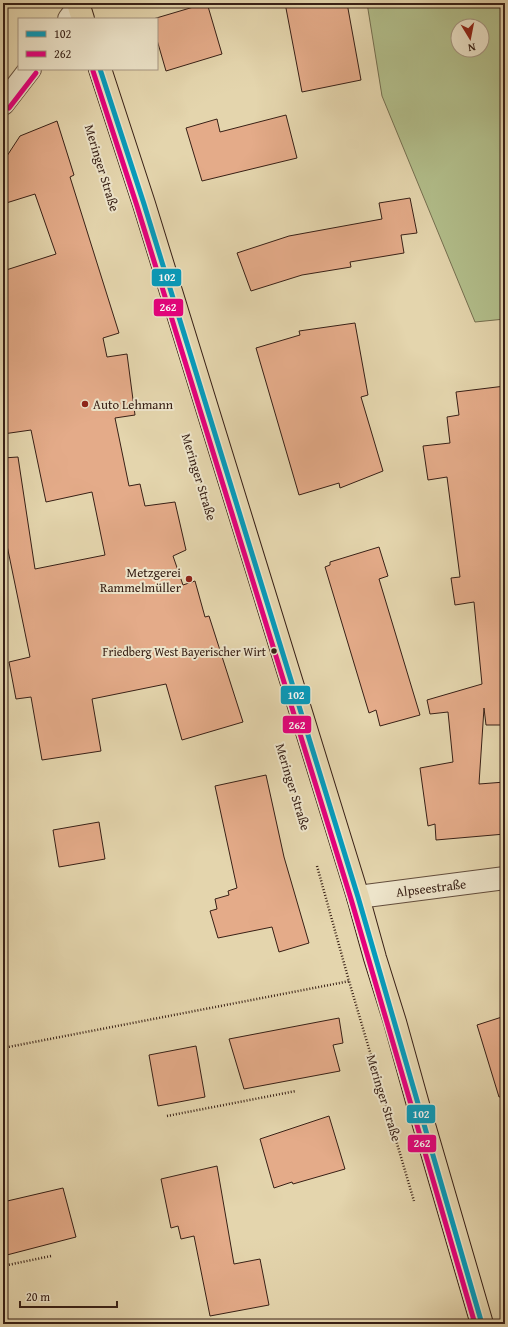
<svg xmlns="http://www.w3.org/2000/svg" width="508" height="1327" viewBox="0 0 508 1327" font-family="'Gentium Book Plus',serif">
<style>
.green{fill:#b2be8b;stroke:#756f50;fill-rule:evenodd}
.building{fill:#e4ab89;stroke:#382016}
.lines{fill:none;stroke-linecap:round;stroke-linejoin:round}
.street-casing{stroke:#634d3c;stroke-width:24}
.primary-casing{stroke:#382016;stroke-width:24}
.path{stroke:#382016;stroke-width:2.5;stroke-dasharray:1 2;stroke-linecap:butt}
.street{stroke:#ede4ca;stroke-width:22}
.primary{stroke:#e4d5ad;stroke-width:22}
.bus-1-casing{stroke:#ede4ca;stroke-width:8}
.bus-2-casing{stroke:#ede4ca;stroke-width:8}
.bus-1{stroke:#069bbc;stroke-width:5}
.bus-2{stroke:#e5007d;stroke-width:5}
.poi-dot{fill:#8f2418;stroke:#ede4ca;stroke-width:1.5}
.bus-dot{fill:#382016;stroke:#ede4ca;stroke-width:1.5}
.labels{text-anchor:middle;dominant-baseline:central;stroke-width:4;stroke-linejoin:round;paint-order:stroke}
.bus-label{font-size:12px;fill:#382016;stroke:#ede4ca;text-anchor:end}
.street-label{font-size:13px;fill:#382016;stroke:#ede4ca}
.poi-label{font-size:13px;fill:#382016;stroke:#ede4ca;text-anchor:start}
.line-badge{stroke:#ede4ca;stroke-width:1.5}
.badge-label{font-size:11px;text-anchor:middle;font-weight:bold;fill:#fff}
</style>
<rect width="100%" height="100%" fill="#e4d5ad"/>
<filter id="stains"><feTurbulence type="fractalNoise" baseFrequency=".005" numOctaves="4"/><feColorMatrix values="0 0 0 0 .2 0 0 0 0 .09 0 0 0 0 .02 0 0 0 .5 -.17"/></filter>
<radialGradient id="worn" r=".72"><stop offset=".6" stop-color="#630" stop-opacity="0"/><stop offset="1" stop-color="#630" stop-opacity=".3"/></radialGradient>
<path class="green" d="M367,3H505V319L475,322L382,96ZM458,26H482V50H458Z"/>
<g class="building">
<polygon points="207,3 222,54 166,71 157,40 157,19 153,19"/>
<polygon points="285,3 347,3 361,80 302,92"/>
<polygon points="286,115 297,158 202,181 186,128 217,119 220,132"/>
<polygon points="57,121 74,175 70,177 119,333 103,338 107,357 127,354 135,415 115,418 129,486 140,484 145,506 175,502 186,550 173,556 183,585 195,581 205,617 209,616 243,722 182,740 166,684 92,699 101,751 42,760 31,697 16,699 9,662 30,657 3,526 3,458 18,457 35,569 105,555 92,492 46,502 31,430 3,434 3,271 56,254 35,194 3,204 3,162 20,136"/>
<polygon points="410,198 417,233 401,235 404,253 350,262 351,267 302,275 251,291 237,253 289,236 382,219 379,203"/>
<polygon points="355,323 368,395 361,397 383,471 340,488 339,483 299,495 256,348 300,335 299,331"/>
<polygon points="505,386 505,725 486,725 484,708 479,784 505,782 505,834 436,840 435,824 428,826 420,768 453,762 448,712 430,714 427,700 482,684 474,602 455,605 451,578 460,577 447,477 428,480 423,446 450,443 447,417 459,415 456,392"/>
<polygon points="379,547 388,576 379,579 420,715 380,726 376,710 369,713 325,567 330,565 330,562"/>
<polygon points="266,775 284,857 309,943 279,952 272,927 218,938 210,911 217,909 215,899 229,895 228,891 237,888 215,786"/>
<polygon points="99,822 105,859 59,867 53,830"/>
<polygon points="505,1016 505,1096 499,1097 477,1025"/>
<polygon points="339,1018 343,1043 333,1045 340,1071 244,1089 229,1039"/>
<polygon points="196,1046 205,1097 158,1106 149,1055"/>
<polygon points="329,1116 345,1169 293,1184 292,1182 274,1188 260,1139"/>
<polygon points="217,1166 234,1264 260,1259 269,1305 210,1316 194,1236 181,1239 178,1226 171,1228 161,1179"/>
<polygon points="63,1188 76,1237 3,1256 3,1202"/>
</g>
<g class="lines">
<defs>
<g id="street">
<polyline points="69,19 79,6"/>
<polyline points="3,104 30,69"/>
<polyline points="358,897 505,878"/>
</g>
<g id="primary">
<polyline points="78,3 83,19"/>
<polyline points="100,69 144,204 358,897 375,958 395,1022 417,1101 482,1324"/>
</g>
</defs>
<use href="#street" class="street-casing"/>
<use href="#primary" class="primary-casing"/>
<g class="path">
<polyline points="317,866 349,981 414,1201"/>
<polyline points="3,1048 350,981"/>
<polyline points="167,1116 296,1091"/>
<polyline points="3,1266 51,1256"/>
</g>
<use href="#street" class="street"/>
<use href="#primary" class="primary"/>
<defs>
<polyline id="bus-1" points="100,69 144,204 358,897 482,1324"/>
<g id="bus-2">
<polyline points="93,71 137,206 351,899 475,1324"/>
<polyline points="9,108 36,73"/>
</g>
</defs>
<use href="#bus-1" class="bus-1-casing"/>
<use href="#bus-2" class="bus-2-casing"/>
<use href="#bus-1" class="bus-1"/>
<use href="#bus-2" class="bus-2"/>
</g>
<g class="poi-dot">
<circle cx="85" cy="404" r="4"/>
<circle cx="189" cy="579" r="4"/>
</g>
<circle class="bus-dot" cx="274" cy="651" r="3.5"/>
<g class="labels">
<g class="bus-label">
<text x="266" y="651">Friedberg West Bayerischer Wirt</text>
</g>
<g class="street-label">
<text transform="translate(102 168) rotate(73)">Meringer Straße</text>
<text transform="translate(199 477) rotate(73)">Meringer Straße</text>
<text transform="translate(293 787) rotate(73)">Meringer Straße</text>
<text transform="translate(431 888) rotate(-7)">Alpseestraße</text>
<text transform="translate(384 1098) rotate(73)">Meringer Straße</text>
</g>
<g class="poi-label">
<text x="93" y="404">Auto Lehmann</text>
<text x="181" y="572" text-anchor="end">Metzgerei<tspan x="181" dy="15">Rammelmüller</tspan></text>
</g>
</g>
<g class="line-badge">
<rect x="151" y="268" width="31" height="19" rx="4" fill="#069bbc"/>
<rect x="153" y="298" width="31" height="19" rx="4" fill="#e5007d"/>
<rect x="280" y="685" width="31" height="20" rx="4" fill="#069bbc"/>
<rect x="282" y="715" width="30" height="19" rx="4" fill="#e5007d"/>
<rect x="406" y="1104" width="30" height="20" rx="4" fill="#069bbc"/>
<rect x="407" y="1134" width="30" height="19" rx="4" fill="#e5007d"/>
</g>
<g class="badge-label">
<text x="167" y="281">102</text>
<text x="168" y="311">262</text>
<text x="296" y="699">102</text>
<text x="297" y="729">262</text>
<text x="421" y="1118">102</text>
<text x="422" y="1147">262</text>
</g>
<rect width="508" height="1327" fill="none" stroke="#e4d5ad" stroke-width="16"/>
<rect x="4" y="4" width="500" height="1319" fill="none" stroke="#382016" stroke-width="2"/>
<rect x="8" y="8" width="492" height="1311" fill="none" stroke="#382016"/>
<rect x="18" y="18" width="140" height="52" fill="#ede4ca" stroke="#a59682"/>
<rect x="26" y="31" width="20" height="6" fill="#069bbc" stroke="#a59682"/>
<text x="54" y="38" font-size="12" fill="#382016">102</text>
<rect x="26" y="51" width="20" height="6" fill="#e5007d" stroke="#a59682"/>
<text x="54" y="58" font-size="12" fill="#382016">262</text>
<g transform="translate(470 38) rotate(170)"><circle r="19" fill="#ede4ca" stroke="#a59682"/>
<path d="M0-3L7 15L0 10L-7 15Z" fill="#8f2418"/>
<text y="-6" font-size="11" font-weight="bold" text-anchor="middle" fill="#382016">N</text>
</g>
<path d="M20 1301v6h97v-6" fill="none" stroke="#382016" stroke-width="2"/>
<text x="26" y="1301" font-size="12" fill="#382016" stroke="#ede4ca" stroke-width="3" paint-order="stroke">20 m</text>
<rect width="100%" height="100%" filter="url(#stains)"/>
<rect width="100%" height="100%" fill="url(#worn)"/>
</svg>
